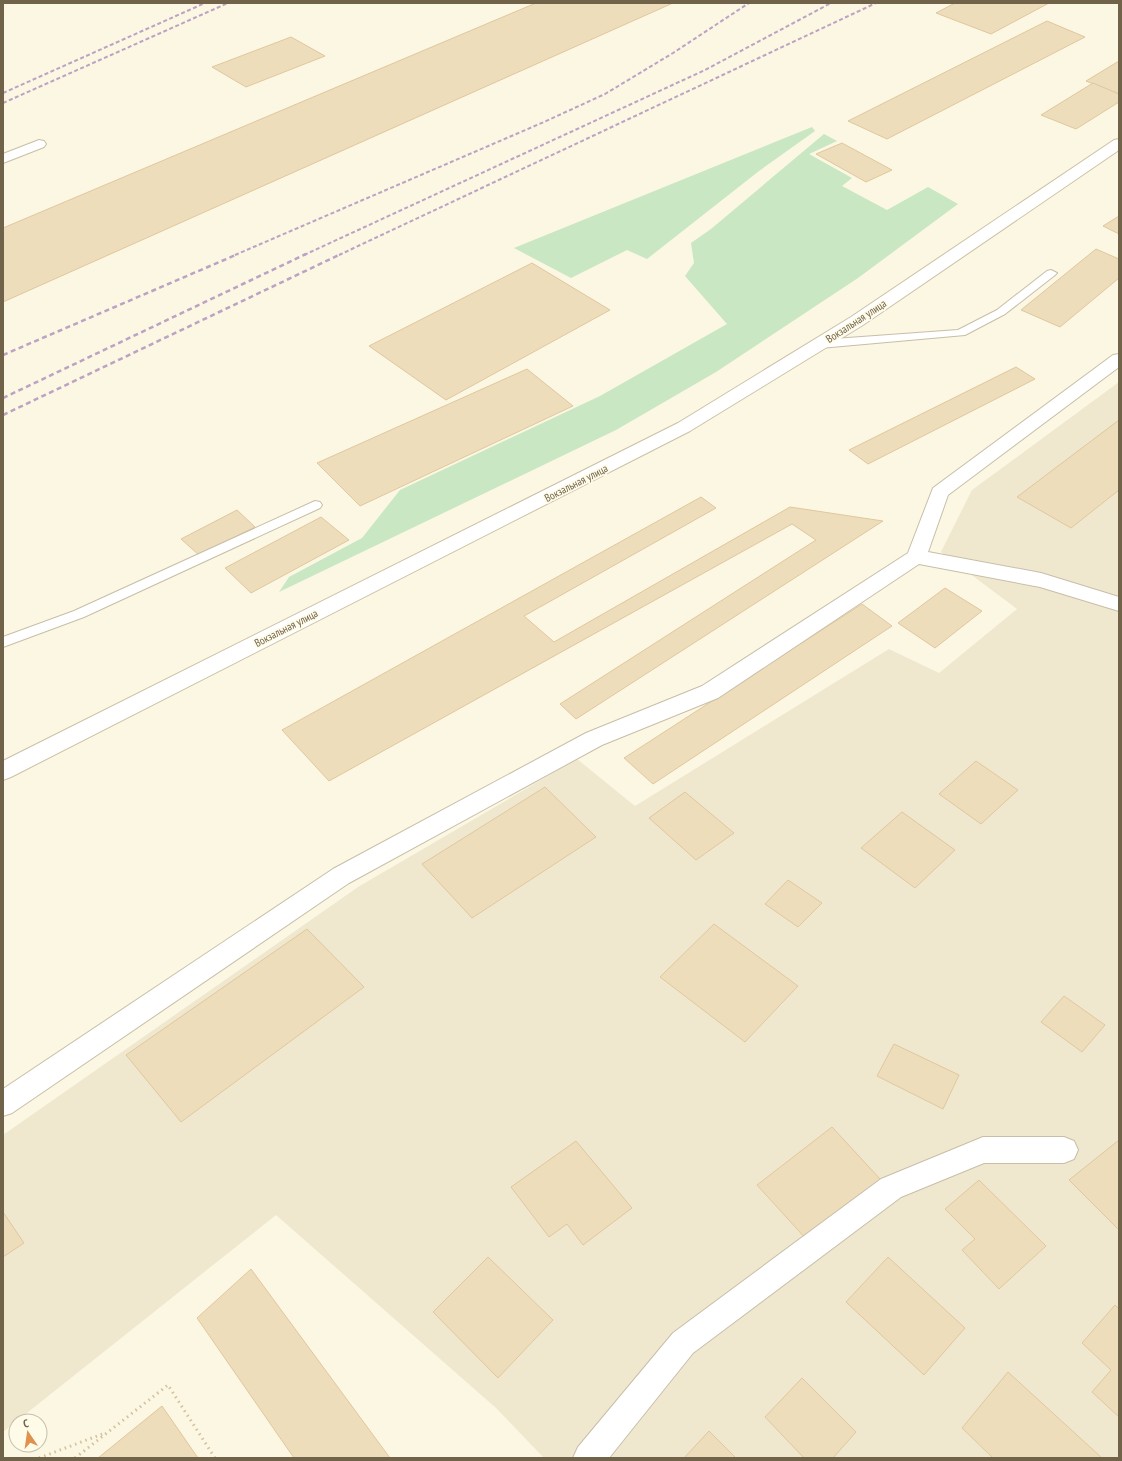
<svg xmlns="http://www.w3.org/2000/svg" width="1122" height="1461" viewBox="0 0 1122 1461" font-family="'PT Sans Narrow',sans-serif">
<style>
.residential{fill:#efe8cf}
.green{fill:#c8e7c2}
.building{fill:#edb;stroke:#e0c79d}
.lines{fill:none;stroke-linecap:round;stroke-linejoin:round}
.lane-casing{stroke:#c8bea8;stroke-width:2}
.street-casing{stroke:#c8bea8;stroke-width:2}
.secondary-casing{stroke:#cbc0a5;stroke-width:2}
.path{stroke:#d3c09f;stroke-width:3;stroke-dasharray:1.5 4;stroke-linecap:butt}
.lane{fill:#fff;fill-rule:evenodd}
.street{fill:#fff;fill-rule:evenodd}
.secondary{fill:#fff;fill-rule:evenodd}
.rail-far1{stroke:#bca2c3;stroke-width:2;stroke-dasharray:4 2.5;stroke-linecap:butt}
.rail{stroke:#bca2c3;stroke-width:2.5;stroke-dasharray:5 3.5;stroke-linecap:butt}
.labels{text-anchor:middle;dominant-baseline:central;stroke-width:3.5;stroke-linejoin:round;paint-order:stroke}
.street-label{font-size:11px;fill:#71624a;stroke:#fefbe8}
</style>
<rect width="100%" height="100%" fill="#fbf7e2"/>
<polygon class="residential" points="1119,382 1119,1458 544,1458 496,1408 276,1215 3,1432 3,1135 358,887 577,759 635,806 889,649 939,673 1017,609 941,552 972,490"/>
<g class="green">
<polygon points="812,127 815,131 759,171 647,259 627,250 571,278 514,248"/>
<polygon points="824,134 837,141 809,154 852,178 842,186 887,210 928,187 958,204 858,278 716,372 616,430 279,592 289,577 362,538 400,490 600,396 727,324 685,276 694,263 691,243 711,229"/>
</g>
<g class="building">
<polygon points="536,3 673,3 3,302 3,228"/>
<polygon points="955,3 1049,3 991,34 936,13"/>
<polygon points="1047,21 1085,37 887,139 848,121"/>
<polygon points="291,37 325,56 246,87 212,67"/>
<polygon points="1119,61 1119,94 1086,81"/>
<polygon points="1093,83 1119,94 1119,102 1076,129 1041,115"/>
<polygon points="842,143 892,170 866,182 816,154"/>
<polygon points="1119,216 1119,234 1103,226"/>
<polygon points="1096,249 1119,259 1119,278 1060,327 1021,310"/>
<polygon points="532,263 610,310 446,400 369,346"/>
<polygon points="1016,367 1035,379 868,464 849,450"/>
<polygon points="527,369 573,406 360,506 317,463"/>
<polygon points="1119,420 1119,490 1071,528 1017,497"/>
<polygon points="701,497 716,508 524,616 554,642 790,507 883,521 576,719 560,704 816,540 792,524 329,781 282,730"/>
<polygon points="237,510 255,527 199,555 181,539"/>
<polygon points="321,517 349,540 251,593 225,568"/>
<polygon points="945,588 982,611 935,648 898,623"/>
<polygon points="862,604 892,626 653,784 624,758"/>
<polygon points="976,761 1018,790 981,824 939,794"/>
<polygon points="545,787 596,837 472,918 422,864"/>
<polygon points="685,792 734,833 696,860 649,818"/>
<polygon points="902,812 955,850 915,888 861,848"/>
<polygon points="788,880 822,903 798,927 765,904"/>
<polygon points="714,924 798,986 745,1042 660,977"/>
<polygon points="307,929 364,987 181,1122 126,1055"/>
<polygon points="1064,996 1105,1025 1082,1052 1041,1022"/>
<polygon points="894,1044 959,1075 943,1109 877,1076"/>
<polygon points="832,1127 881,1180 807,1240 757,1185"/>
<polygon points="1119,1140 1119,1230 1069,1180"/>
<polygon points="576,1141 632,1208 583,1245 567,1224 549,1237 511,1187"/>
<polygon points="979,1180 1046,1246 999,1289 962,1250 975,1239 945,1209"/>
<polygon points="3,1212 24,1243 3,1257"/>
<polygon points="488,1257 553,1320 498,1378 433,1312"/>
<polygon points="888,1257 965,1328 924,1375 846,1302"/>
<polygon points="251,1269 390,1458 294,1458 197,1318"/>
<polygon points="1115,1305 1119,1309 1119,1417 1092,1392 1111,1370 1082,1343"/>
<polygon points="1008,1372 1102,1458 993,1458 962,1428"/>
<polygon points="802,1378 856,1432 833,1458 804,1458 765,1417"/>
<polygon points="162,1406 198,1458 98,1458"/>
<polygon points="709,1431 736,1458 684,1458"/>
</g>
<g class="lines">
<defs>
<g id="lane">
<polygon points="1051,270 1057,273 1055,275 1005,314 965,335 820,348 816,346 814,344 816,342 820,340 958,330 997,310 1047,271"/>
<polygon points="315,501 320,502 322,505 320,508 84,617 3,647 3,637 74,611"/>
</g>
<g id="street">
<polygon points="39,140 44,141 46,144 44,147 3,163 3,154"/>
<polygon points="1119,354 1119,367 948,495 928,552 1041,573 1119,597 1119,611 1040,587 919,564 718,698 602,745 349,883 12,1113 3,1116 3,1089 333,869 586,733 702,686 908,553 933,488 1113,355"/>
<polygon points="983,1137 1064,1137 1074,1141 1078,1150 1074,1159 1064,1163 984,1163 901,1197 693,1353 609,1458 573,1458 578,1447 673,1333 881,1179"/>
</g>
<polygon id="secondary" points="1119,139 1119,150 863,325 690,431 11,777 3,780 3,761 678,423 851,317 1114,140"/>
</defs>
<use href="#lane" class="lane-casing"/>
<use href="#street" class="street-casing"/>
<use href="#secondary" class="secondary-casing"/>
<g class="path">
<polyline points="39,1458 105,1433"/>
<polyline points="75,1458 168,1385 215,1458"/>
</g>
<use href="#lane" class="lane"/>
<use href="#street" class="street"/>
<use href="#secondary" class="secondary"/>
<g class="rail-far1">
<polyline points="3,93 205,3"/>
<polyline points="3,103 228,3"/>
<polyline points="235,255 544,122 605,94 673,53 749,3"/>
<polyline points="304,255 705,70 831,3"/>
<polyline points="339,255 876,3"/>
</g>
<g class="rail">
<polyline points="3,355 238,254"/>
<polyline points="3,398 306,254"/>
<polyline points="3,415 341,254"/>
</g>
</g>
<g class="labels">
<g class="street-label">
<text transform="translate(856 321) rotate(-33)">Вокзальная улица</text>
<text transform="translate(576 483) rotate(-27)">Вокзальная улица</text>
<text transform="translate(286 628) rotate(-27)">Вокзальная улица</text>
</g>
</g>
<rect width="1122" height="1461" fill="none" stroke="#71624a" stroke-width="8"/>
<g transform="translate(28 1433) rotate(347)"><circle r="19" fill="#fefbe8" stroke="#c6bea9"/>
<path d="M0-3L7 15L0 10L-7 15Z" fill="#de924e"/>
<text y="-6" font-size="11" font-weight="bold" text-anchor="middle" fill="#71624a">С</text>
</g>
</svg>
